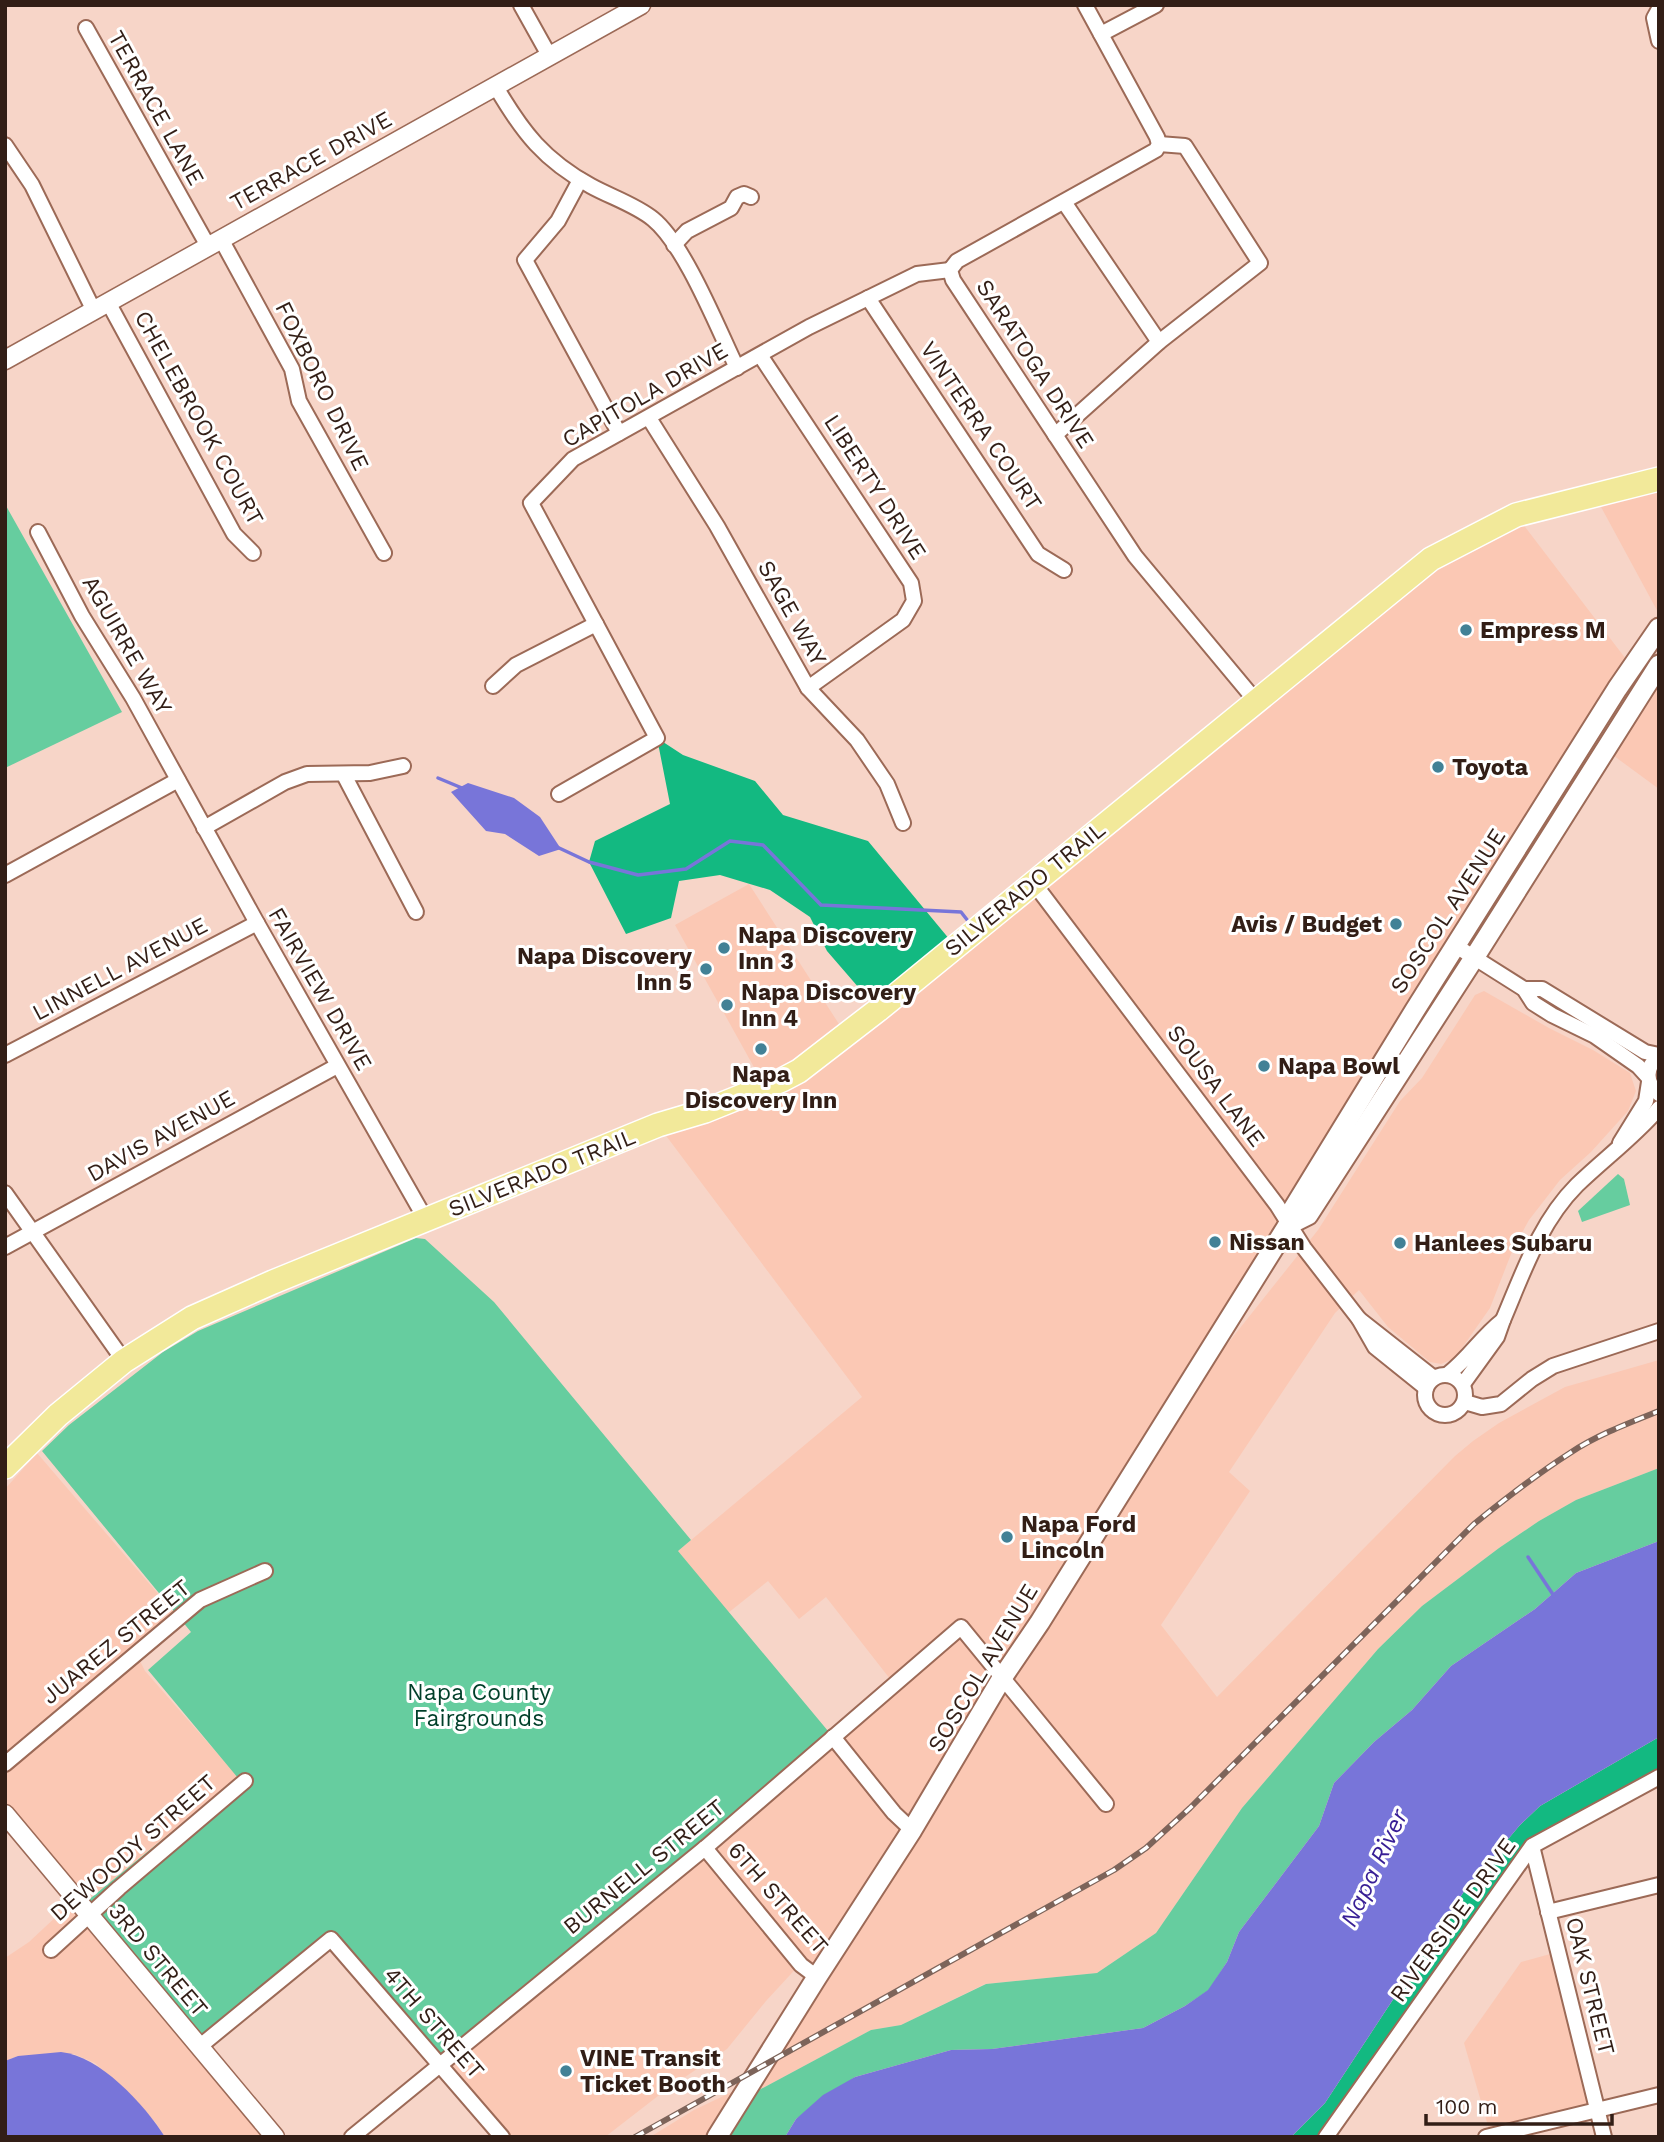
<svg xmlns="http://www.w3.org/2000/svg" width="1664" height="2142" viewBox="0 0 1664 2142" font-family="'Work Sans',sans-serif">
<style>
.built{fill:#fbc8b4}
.green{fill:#66cd9f}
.forest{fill:#13b981}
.water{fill:#7875d9}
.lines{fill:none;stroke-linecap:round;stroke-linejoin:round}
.stream{stroke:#7875d9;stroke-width:3.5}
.minor-casing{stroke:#9c6a57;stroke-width:18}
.tertiary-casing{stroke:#9c6a57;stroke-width:21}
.secondary-casing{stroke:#9c6a57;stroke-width:23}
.primary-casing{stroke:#fff;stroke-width:26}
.minor{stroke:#fff;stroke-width:14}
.tertiary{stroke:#fff;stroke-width:18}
.secondary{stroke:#fff;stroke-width:19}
.primary{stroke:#f2e99a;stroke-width:23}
.rail-casing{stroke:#7d645a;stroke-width:6}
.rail{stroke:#fff;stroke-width:3.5;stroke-dasharray:10;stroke-linecap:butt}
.poi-dot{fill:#428196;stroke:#fff;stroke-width:2.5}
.labels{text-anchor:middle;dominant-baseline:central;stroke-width:6;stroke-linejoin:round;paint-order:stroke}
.street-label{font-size:23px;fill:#321e16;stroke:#fff}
.poi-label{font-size:23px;font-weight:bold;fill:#321e16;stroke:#fff;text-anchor:start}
.park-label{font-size:23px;fill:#003f29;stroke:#fff}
.water-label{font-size:24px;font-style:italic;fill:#371e95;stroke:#fff}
</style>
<rect width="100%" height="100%" fill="#f7d5c8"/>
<g class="built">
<polygon points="1659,479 1659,614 1594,494"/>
<polygon points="1516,515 1632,667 903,1822 886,1854 812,1970 802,1962 766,2001 727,2049 667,2089 605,2137 502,2137 438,2063 894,1684 826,1597 799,1619 768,1581 728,1613 678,1551 862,1397 658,1125 765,1087 675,925 749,884 846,1035 1398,584"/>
<polygon points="1659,665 1659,789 1610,753"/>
<polygon points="1484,991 1549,1028 1593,1050 1630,1073 1636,1091 1628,1111 1591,1152 1560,1180 1529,1220 1513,1249 1490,1308 1455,1358 1441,1364 1430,1362 1388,1327 1359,1290 1335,1313 1229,1472 1250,1491 1161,1625 1217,1697 1455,1456 1473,1441 1499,1423 1565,1387 1659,1360 1659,1468 1576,1500 1539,1521 1499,1548 1422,1606 1378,1649 1242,1808 1156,1933 1097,1973 985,1984 901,2025 871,2030 759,2090 839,1963 1013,1676 1053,1618 1217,1357 1318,1230 1400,1101 1422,1078 1475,995"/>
<polygon points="37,1453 178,1617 136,1653 145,1671 239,1778 81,1905 275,2137 165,2137 156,2123 125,2090 95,2063 74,2054 18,2056 5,2061 5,1958 29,1942 75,1899 5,1814 5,1489"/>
<polygon points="1561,1951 1598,2110 1491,2136 1464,2043 1521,1962"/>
<polygon points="736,2090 704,2137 650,2137 694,2110"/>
</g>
<g class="green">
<polygon points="5,504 122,712 5,768"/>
<polygon points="1618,1174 1624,1179 1630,1205 1582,1222 1578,1211"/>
<polygon points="416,1238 425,1239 494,1302 691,1540 678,1551 833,1737 438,2063 331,1939 199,2047 81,1906 238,1778 148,1670 191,1632 42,1451 69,1425 163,1352 198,1331"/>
<polygon points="1659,1468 1659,1541 1576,1573 1535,1609 1451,1666 1412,1710 1374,1742 1334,1783 1319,1826 1239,1932 1227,1962 1209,1990 1185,2006 1143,2028 992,2049 951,2050 855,2077 796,2119 785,2137 729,2137 759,2090 871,2030 901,2025 986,1984 1097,1973 1156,1933 1242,1808 1378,1649 1422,1606 1499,1548 1539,1521 1576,1500"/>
</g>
<g class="forest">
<polygon points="657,738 683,755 755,781 783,815 868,841 955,946 878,1010 827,951 810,917 770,890 720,875 679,881 671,918 626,934 589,862 595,841 670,804"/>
<polygon points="1659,1737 1659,1777 1532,1846 1326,2137 1291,2137 1325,2103 1465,1890 1520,1825 1540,1806"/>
</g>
<g class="water">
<polygon points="468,783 514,798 540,817 561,849 539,856 505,834 486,831 451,792"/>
<polygon points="1659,1541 1659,1737 1540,1806 1520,1825 1465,1890 1325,2103 1291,2137 785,2137 796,2119 823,2095 855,2077 951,2050 992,2049 1143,2028 1185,2006 1208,1990 1227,1962 1239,1932 1319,1826 1334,1783 1374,1742 1412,1710 1451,1666 1535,1609 1576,1573"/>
<path d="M61,2052C100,2056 144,2104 165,2137H5V2061L18,2056Z"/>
</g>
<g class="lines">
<g class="stream">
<polyline points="438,778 462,788"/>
<polyline points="557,847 589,862 638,875 686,869 730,841 763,845 821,905 961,912 968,921"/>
<polyline points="1528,1557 1554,1596"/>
</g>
<defs>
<g id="minor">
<polyline points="521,5 550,57"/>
<polyline points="1085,5 1157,137 1159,144 1156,150 957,261 950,270 953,280 1135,556 1255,700"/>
<polyline points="1659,9 1654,18 1659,41"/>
<polyline points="86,28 208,246"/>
<polyline points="1101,34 1156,5"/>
<path d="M496,87C523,133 544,160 591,186C611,197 636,205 653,219C685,245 718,329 737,368"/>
<polyline points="5,145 32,185 94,311"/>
<polyline points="580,180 558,221 525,260 619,433"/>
<polyline points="1064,202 1159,342"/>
<polyline points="221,239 292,369 299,401 384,553"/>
<polyline points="674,245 687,231 731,208 737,197 744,194 751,197"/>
<polyline points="868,298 1038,554 1064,570"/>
<polyline points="108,302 234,534 253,553"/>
<polyline points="760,355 911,583 914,601 903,620 808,688"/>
<polyline points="649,418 717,526 808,688 857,740 887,784 903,823"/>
<polyline points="1055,435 1159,342 1260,263 1185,146 1159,144"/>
<polyline points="38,532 82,616 133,698 257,923 426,1220"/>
<polyline points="493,686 516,665 596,624 531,503 573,459 809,327 917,274 950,270"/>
<polyline points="344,775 416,912"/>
<polyline points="559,794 657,738 596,624"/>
<polyline points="204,828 285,782 307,774 370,773 403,766"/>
<polyline points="5,875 178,780"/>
<polyline points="1033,882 1277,1205 1304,1248 1359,1319"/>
<polyline points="1456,946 1524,989 1533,1003 1552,1015 1595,1036 1638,1066 1648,1077"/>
<polyline points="1524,989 1542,989 1645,1052 1659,1055"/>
<polyline points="5,1055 257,923"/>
<path d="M1659,1056C1645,1067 1645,1083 1659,1094"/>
<polyline points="1620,1143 1646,1101 1649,1082"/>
<polyline points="5,1193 124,1361"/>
<polyline points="5,1247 337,1066"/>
<path d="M1503,1320C1523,1273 1540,1222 1577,1185C1605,1158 1634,1137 1659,1108"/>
<path d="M1448,1374C1470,1357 1481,1337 1503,1320L1497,1337L1463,1384"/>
<circle cx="1445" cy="1395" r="20"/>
<polyline points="1426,1388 1375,1347 1359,1319 1434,1378"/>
<polyline points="1465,1402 1482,1407 1501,1404 1532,1379 1553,1366 1659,1331"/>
<polyline points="833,1737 894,1813 912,1830"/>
<polyline points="5,1764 200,1600 265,1571"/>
<polyline points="1532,1846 1604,2137"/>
<polyline points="705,1848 801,1965 817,1977"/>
<polyline points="1548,1912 1659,1885"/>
<polyline points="51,1950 119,1888 245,1781"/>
<polyline points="199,2047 331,1939 502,2137"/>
<polyline points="352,2137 705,1848 961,1627 1106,1804"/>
<polyline points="1326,2137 1532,1846 1659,1777"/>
<polyline points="1486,2137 1659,2095"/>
</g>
<g id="tertiary">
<polyline points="5,360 641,5"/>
<polyline points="5,1814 275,2137"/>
</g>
<g id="secondary">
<polyline points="1288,1225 1308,1215 1474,958 1659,665"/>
<polyline points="717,2137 817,1977 912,1830 1002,1678 1040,1622 1288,1225 1290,1214 1415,1010 1617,689 1659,628"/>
</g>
<polyline id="primary" points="5,1467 58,1415 124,1361 192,1318 273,1282 658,1125 705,1111 782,1080 799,1071 878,1010 1431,559 1516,515 1659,479"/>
</defs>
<use href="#minor" class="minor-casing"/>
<use href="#tertiary" class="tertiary-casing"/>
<use href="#secondary" class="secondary-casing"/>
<use href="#primary" class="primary-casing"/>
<use href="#minor" class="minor"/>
<use href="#tertiary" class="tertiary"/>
<use href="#secondary" class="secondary"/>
<use href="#primary" class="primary"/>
<defs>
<path id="rail" d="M635,2137L1114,1870L1146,1848L1190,1808L1474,1524C1505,1499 1537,1474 1570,1453C1597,1435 1629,1423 1659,1411"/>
</defs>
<use href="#rail" class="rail-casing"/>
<use href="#rail" class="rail"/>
</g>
<g class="poi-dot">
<circle cx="1466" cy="630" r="7"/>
<circle cx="1438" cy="767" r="7"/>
<circle cx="1396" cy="924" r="7"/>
<circle cx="724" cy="948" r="7"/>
<circle cx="706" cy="969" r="7"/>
<circle cx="727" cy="1005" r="7"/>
<circle cx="761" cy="1049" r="7"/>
<circle cx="1264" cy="1066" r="7"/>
<circle cx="1215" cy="1242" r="7"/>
<circle cx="1400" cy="1243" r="7"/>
<circle cx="1007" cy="1537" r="7"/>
<circle cx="566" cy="2071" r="7"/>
</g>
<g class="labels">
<g class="street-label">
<text transform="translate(156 108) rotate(61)">TERRACE LANE</text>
<text transform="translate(311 161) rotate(-29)">TERRACE DRIVE</text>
<text transform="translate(1035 364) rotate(57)">SARATOGA DRIVE</text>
<text transform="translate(322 386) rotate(64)">FOXBORO DRIVE</text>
<text transform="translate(645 395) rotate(-30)">CAPITOLA DRIVE</text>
<text transform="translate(199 418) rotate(61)">CHELEBROOK COURT</text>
<text transform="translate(981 426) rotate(56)">VINTERRA COURT</text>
<text transform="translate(875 487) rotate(57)">LIBERTY DRIVE</text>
<text transform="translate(792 613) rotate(61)">SAGE WAY</text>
<text transform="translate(127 645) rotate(60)">AGUIRRE WAY</text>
<text transform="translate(1025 889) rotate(-39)">SILVERADO TRAIL</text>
<text transform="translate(1448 911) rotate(-57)">SOSCOL AVENUE</text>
<text transform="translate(120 969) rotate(-28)">LINNELL AVENUE</text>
<text transform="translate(320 989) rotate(60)">FAIRVIEW DRIVE</text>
<text transform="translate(1216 1086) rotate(53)">SOUSA LANE</text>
<text transform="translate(161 1136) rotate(-29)">DAVIS AVENUE</text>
<text transform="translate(542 1173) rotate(-22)">SILVERADO TRAIL</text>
<text transform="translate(116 1642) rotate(-39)">JUAREZ STREET</text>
<text transform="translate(983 1668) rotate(-59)">SOSCOL AVENUE</text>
<text transform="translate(133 1848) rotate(-41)">DEWOODY STREET</text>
<text transform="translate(644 1867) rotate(-39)">BURNELL STREET</text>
<text transform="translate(778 1898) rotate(49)">6TH STREET</text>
<text transform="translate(1453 1920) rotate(-54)">RIVERSIDE DRIVE</text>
<text transform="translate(158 1960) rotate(50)">3RD STREET</text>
<text transform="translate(1590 1986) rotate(76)">OAK STREET</text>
<text transform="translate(434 2023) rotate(49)">4TH STREET</text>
</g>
<g class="poi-label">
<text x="1480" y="630">Empress M</text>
<text x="1452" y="767">Toyota</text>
<text x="1382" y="924" text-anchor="end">Avis / Budget</text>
<text x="738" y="935">Napa Discovery<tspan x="738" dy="26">Inn 3</tspan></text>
<text x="692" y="956" text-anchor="end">Napa Discovery<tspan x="692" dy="26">Inn 5</tspan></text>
<text x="741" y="992">Napa Discovery<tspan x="741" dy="26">Inn 4</tspan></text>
<text x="1278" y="1066">Napa Bowl</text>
<text x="761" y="1074" text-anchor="middle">Napa<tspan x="761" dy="26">Discovery Inn</tspan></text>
<text x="1229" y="1242">Nissan</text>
<text x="1414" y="1243">Hanlees Subaru</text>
<text x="1021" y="1524">Napa Ford<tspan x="1021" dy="26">Lincoln</tspan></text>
<text x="580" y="2058">VINE Transit<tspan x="580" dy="26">Ticket Booth</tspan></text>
</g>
<g class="park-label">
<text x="479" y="1692">Napa County<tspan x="479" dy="26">Fairgrounds</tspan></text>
</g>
<g class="water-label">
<text transform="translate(1374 1868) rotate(-65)">Napa River</text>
</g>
</g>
<rect width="1664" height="2142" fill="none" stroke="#321e16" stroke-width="14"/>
<path d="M1426 2114v10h186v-10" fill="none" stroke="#321e16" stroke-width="3.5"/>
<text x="1436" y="2114" font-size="21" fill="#321e16" stroke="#ffffff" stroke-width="5" paint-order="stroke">100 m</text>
</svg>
